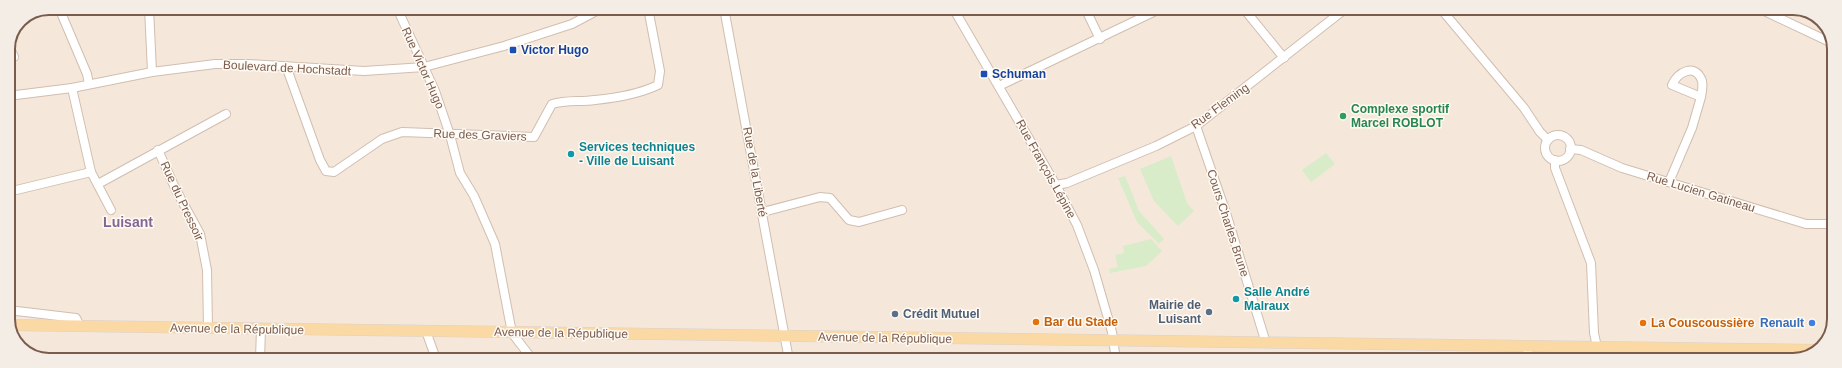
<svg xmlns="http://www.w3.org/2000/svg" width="1842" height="368" viewBox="0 0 1842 368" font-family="Helvetica,sans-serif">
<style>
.residential{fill:#f5e8da}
.green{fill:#d8ecc9}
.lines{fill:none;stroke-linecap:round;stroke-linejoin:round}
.minor-casing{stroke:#d1beb0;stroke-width:10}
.major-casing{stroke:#dad1cd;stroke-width:12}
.minor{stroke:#fff;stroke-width:8}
.major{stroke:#fbd9a5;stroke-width:11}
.transit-dot{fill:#1a4fb4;stroke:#fffaf3;stroke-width:1.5}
.leisure-dot{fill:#2e9e5b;stroke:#fffaf3;stroke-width:1.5}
.culture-dot{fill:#0f9aa8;stroke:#fffaf3;stroke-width:1.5}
.service-dot{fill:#5c6f8a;stroke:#fffaf3;stroke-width:1.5}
.food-dot{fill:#e8710a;stroke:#fffaf3;stroke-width:1.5}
.shop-dot{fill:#3f7fe0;stroke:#fffaf3;stroke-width:1.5}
.labels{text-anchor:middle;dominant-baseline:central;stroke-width:3;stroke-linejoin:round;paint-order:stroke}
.transit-label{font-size:12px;font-weight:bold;fill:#164399;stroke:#fffaf3;text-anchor:start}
.street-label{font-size:12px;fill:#7a5c4d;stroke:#fffaf3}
.leisure-label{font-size:12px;font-weight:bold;fill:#27864d;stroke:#fffaf3;text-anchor:start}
.culture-label{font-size:12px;font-weight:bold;fill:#0d838f;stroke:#fffaf3;text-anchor:start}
.service-label{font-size:12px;font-weight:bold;fill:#4e5e75;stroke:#fffaf3;text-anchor:end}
.food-label{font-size:12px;font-weight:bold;fill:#c56008;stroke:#fffaf3;text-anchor:start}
.shop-label{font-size:12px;font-weight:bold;fill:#366cbe;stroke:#fffaf3;text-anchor:end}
.quarter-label{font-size:14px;font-weight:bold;fill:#846695;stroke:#fffaf3}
.rim{fill:none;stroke:#7a5c4d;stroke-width:2}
</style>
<rect width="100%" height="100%" fill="#fdf6ec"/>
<polygon class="residential" points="49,8 1801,9 1822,20 1834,44 1833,327 1820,350 1793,360 41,359 20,348 8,324 8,49 20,20"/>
<g class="green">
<polygon points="1326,153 1335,164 1311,182 1302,170"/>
<polygon points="1171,156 1187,203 1194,211 1178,226 1154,201 1140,169"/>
<polygon points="1125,176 1139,211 1164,239 1159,244 1137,222 1118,178"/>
<polygon points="1151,239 1162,251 1146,266 1110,273 1109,269 1118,267 1115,255 1124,253 1123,246"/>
</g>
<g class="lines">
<defs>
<g id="minor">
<polyline points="59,8 87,74 89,84"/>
<polyline points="149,8 152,72"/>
<polyline points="397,8 435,91 450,135 460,173 474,196 495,244 512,333 532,359"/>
<polyline points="724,8 789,360"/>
<polyline points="953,8 1056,185 1077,225 1094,270 1112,332 1116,360"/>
<polyline points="1085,8 1100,39"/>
<polyline points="1244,9 1284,58"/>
<polyline points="1441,9 1524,108 1540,132 1548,140"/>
<polyline points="1760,9 1834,44"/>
<polyline points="9,46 14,57"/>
<path d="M286,66L320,160L326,171L334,172L382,139L402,132L534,137L552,104C566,100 580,102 595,100C616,98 639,94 658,85L660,71L648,8"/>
<polyline points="999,86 1162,8"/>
<polyline points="72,88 91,172 111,210"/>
<polyline points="8,96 72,88 152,72 215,64 248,64 364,71 424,67 504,46 572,24 602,8"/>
<polyline points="1196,126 1226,213 1266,343"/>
<circle cx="1558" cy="148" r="13"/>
<polyline points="1570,149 1581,150 1622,168 1806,224 1833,224"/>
<polyline points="158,150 176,190 200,234 207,270 208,328"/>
<polyline points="1555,160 1555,168 1591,263 1594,333 1597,347"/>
<path d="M1669,182L1692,128L1701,97L1672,85C1678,71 1696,63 1702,81C1703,86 1702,92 1701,97"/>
<polyline points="98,184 226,114"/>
<polyline points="1056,185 1067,183 1156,146 1196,126 1345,9"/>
<polyline points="8,192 91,172"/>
<polyline points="763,212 820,197 830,198 849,220 859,222 902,210"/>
<polyline points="8,310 76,318 80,326"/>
<polyline points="426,331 436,359"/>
<polyline points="260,359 261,329"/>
<polyline points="1527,360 1528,347"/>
<polyline points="1633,360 1635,348"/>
</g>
<polyline id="major" points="9,325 1820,350"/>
</defs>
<use href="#minor" class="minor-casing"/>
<use href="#major" class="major-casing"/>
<use href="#minor" class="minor"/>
<use href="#major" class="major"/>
</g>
<g class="transit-dot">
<rect x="509" y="46" width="8" height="8" rx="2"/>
<rect x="980" y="70" width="8" height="8" rx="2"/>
</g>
<circle class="leisure-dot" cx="1343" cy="116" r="4"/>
<g class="culture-dot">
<circle cx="571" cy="154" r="4"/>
<circle cx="1236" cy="299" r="4"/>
</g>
<g class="service-dot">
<circle cx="1209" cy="312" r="4"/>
<circle cx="895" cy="314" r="4"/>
</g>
<g class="food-dot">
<circle cx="1036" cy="322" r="4"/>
<circle cx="1643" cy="323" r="4"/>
</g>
<circle class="shop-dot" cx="1812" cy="323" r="4"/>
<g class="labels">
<g class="transit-label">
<text x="521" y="50">Victor Hugo</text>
<text x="992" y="74">Schuman</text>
</g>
<g class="street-label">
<text transform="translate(287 68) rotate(3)">Boulevard de Hochstadt</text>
<text transform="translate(423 68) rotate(66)">Rue Victor Hugo</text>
<text transform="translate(1220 106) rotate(-36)">Rue Fleming</text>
<text transform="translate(480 135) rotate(2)">Rue des Graviers</text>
<text transform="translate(1046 169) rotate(61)">Rue François Lépine</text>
<text transform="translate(755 172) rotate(80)">Rue de la Liberté</text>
<text transform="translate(1701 192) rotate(17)">Rue Lucien Gatineau</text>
<text transform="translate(182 201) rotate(65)">Rue du Pressoir</text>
<text transform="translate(1228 223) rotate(72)">Cours Charles Brune</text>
<text transform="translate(237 329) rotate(1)">Avenue de la République</text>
<text transform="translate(561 333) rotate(1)">Avenue de la République</text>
<text transform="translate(885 338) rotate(1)">Avenue de la République</text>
</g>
<g class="leisure-label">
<text x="1351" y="109">Complexe sportif<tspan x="1351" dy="14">Marcel ROBLOT</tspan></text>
</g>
<g class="culture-label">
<text x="579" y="147">Services techniques<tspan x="579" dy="14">- Ville de Luisant</tspan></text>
<text x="1244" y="292">Salle André<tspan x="1244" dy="14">Malraux</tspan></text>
</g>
<g class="service-label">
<text x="1201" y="305">Mairie de<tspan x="1201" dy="14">Luisant</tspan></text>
<text x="903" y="314" text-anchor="start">Crédit Mutuel</text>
</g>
<g class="food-label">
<text x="1044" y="322">Bar du Stade</text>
<text x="1651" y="323">La Couscoussière</text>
</g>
<g class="shop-label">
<text x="1804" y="323">Renault</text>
</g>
<g class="quarter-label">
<text x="128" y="222">Luisant</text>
</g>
</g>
<path d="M0 0H1842V368H0ZM49 15H1793A34 34 0 0 1 1827 49V319A34 34 0 0 1 1793 353H49A34 34 0 0 1 15 319V49A34 34 0 0 1 49 15Z" fill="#f4ede6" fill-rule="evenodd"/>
<path class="rim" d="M49 15H1793A34 34 0 0 1 1827 49V319A34 34 0 0 1 1793 353H49A34 34 0 0 1 15 319V49A34 34 0 0 1 49 15Z"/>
</svg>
